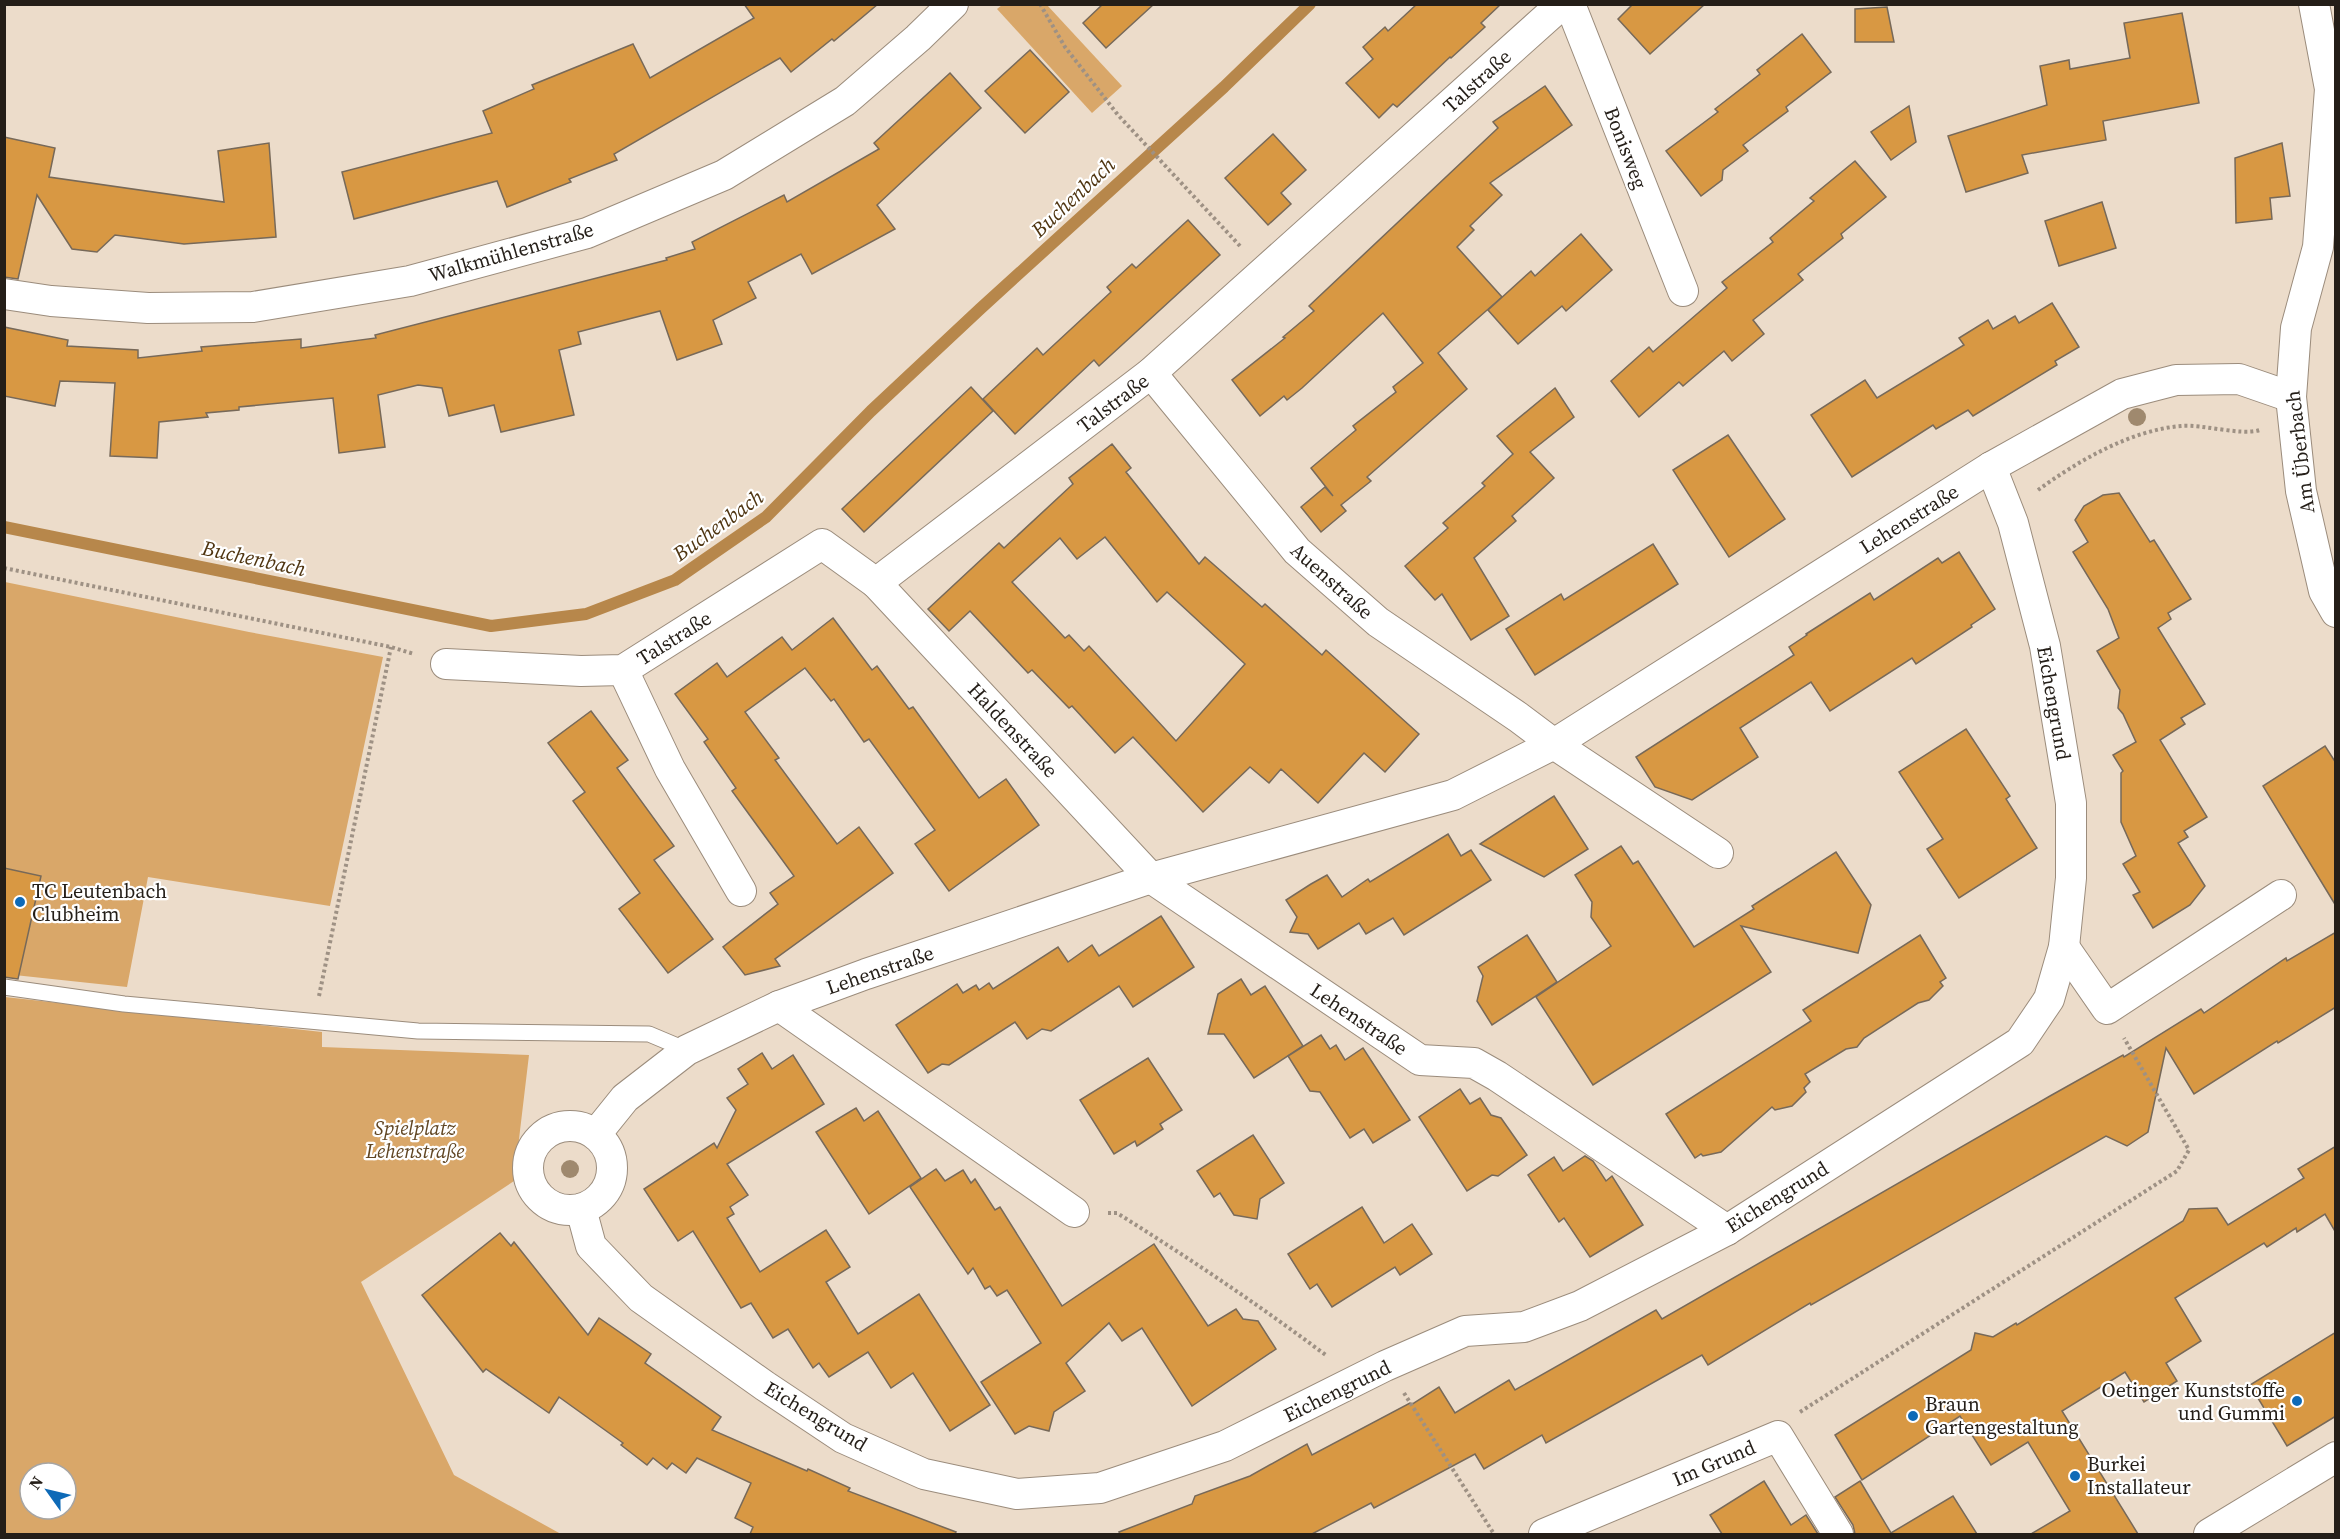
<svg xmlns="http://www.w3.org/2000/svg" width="2340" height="1539" viewBox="0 0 2340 1539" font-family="'Source Serif 4',serif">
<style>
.green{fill:#d9a769;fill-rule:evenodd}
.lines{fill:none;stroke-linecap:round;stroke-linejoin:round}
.stream{stroke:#b7874b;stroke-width:12}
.building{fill:#d89843;stroke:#776959;stroke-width:1.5;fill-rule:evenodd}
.service-casing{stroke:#9b8c7c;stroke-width:17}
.minor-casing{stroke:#9b8c7c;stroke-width:32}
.path{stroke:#9e9184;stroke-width:4;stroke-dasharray:3 3;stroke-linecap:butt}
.service{stroke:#fff;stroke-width:15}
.minor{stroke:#fff;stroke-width:30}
.tree{fill:#9f896e}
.poi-dot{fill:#0e6ab7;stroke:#fff;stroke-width:2}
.labels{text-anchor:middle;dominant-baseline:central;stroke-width:4.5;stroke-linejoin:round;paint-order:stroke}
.street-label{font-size:20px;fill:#241e18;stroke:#fff}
.poi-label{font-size:20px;fill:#241e18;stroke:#fff;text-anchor:start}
.park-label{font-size:20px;font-style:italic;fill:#604522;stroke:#fff}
.water-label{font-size:21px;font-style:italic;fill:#4f3511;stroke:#fff}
</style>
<rect width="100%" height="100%" fill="#ecdcca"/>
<g class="green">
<polygon points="1002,5 1047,5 1122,86 1092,113 997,9"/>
<polygon points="5,582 249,632 383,657 330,906 148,877 127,987 5,974"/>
<path d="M5,997L322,1032V1047L529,1055L514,1181L361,1282L454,1475L561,1534H5ZM30,1473H66V1509H30Z"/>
</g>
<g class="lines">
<polyline class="stream" points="4,527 491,626 586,614 675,580 766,517 871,411 980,309 1224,87 1310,4"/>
</g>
<g class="building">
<polygon points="744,4 878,4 834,41 832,39 791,72 780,58 614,154 617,160 569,179 571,182 507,207 497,181 354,219 342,172 492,133 483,111 534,89 532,85 633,44 650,78 754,18"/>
<polygon points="1103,4 1154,4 1106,48 1083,23"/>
<polygon points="1417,4 1501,4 1481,23 1485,27 1451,58 1450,57 1397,107 1393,104 1379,118 1346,83 1373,59 1363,47 1385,27 1388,31"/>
<polygon points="1633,4 1705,4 1650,54 1618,19"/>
<polygon points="1887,7 1894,42 1855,42 1855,9"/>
<polygon points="2182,13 2199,103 2103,121 2106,140 2022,155 2028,173 1966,192 1948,136 2047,105 2040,66 2069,60 2070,69 2130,58 2124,23"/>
<polygon points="1802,34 1831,72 1786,107 1788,111 1743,145 1748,151 1723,170 1722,180 1701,196 1666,151 1718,112 1715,109 1760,74 1757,70"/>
<polygon points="1030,50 1069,92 1025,133 985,91"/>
<polygon points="950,73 981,108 877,205 895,229 812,274 801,254 748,282 756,298 713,320 722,344 677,360 660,311 578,332 581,344 559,350 574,415 501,432 494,405 449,416 442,388 418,385 378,395 385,447 339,453 333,398 239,407 239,410 206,413 208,417 159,422 157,458 110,456 115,383 60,381 55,406 4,396 4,327 68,340 67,346 138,350 138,358 202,351 201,347 301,339 301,348 376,338 375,335 667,260 666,258 695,249 692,242 784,195 787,202 879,149 874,143"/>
<polygon points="1545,86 1572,125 1490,183 1502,195 1470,226 1474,230 1457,247 1502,297 1438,353 1467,389 1367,477 1371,481 1341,505 1346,511 1321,532 1301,507 1325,487 1333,496 1311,468 1356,430 1353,426 1396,392 1393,387 1423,363 1383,313 1302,388 1287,400 1284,396 1260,416 1232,380 1285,338 1283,337 1314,311 1309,306 1498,128 1493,122"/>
<polygon points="1909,106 1916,142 1891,160 1871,132"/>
<polygon points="1273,134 1306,170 1281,193 1291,204 1268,225 1225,178"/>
<polygon points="4,137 55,148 49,177 224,202 218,151 269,143 276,237 184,244 115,235 97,252 72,249 37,195 18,279 4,277"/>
<polygon points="2282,143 2290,196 2270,198 2272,219 2236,223 2235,158"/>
<polygon points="1855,161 1886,197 1841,234 1843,238 1798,274 1803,280 1753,320 1764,334 1732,361 1724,351 1683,386 1679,382 1639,417 1611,381 1649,347 1653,352 1727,288 1722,282 1773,242 1770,238 1814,201 1810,198"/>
<polygon points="2102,202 2116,248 2059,266 2045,221"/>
<polygon points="1188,220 1220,255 1099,366 1094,360 1015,434 983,399 1037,348 1043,355 1111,292 1107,287 1132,264 1136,268"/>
<polygon points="1581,234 1612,270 1566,311 1562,306 1518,344 1488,310 1531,271 1535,276"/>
<polygon points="2052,303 2079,347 2055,361 2057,365 1973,416 1968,410 1936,429 1933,425 1852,477 1811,415 1865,380 1877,398 1964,345 1959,338 1988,320 1993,329 2015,316 2019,323"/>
<polygon points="971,387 993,411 864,532 842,509"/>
<polygon points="1555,388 1574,417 1530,452 1554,478 1512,516 1516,521 1474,558 1509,616 1471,640 1442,594 1435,600 1405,566 1448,528 1443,523 1485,486 1482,483 1513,454 1497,436"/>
<polygon points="1728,435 1785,519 1729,557 1673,470"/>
<path d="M1112,444L1131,468L1126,472L1199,564L1205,557L1262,607L1265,604L1322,655L1326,650L1419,734L1385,772L1364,753L1318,803L1281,769L1269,783L1250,767L1203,812L1133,737L1115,753L1072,706L1069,708L1032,670L1028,673L970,611L949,631L928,609L999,543L1004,548L1073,484L1069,478ZM1105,537L1157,602L1167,592L1245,664L1176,741L1089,646L1084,651L1069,635L1065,638L1012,582L1060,538L1077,559Z"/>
<polygon points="2119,493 2150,542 2154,540 2191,599 2168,613 2171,619 2158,628 2205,704 2181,718 2185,724 2160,740 2207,817 2184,831 2188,837 2178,843 2205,886 2190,905 2153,928 2133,895 2140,892 2123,864 2136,856 2121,822 2121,773 2123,771 2113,755 2136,742 2123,714 2118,708 2120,690 2097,651 2119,638 2108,609 2073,552 2088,542 2075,520 2084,506 2103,495"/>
<polygon points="1653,544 1678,584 1535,675 1506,629 1561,594 1564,600"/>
<polygon points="1959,552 1995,609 1971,625 1972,627 1916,664 1912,658 1830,711 1811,682 1740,728 1758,757 1692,800 1655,787 1636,757 1794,655 1789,647 1807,635 1806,634 1870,593 1874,600 1938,558 1942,563"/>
<polygon points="833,618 872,670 877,666 909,709 913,707 979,798 1006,779 1039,825 949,891 915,844 935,830 869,739 864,742 834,699 831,701 805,668 745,712 779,758 775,760 837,844 859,827 893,873 775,959 780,966 745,975 723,947 778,904 770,893 794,876 732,791 736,788 704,742 708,739 675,694 717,663 727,677 782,637 792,650"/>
<polygon points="591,711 628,760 617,768 674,846 654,860 713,939 668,973 619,909 640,893 573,801 585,792 548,743"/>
<polygon points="1966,729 2010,796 2006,799 2037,848 1959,898 1927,849 1943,839 1899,772"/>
<polygon points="2325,746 2336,763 2336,906 2263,786"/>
<polygon points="1554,796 1588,849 1544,877 1480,844"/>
<polygon points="1448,834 1461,856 1471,850 1491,880 1404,935 1393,918 1366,934 1359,923 1318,949 1308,934 1290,932 1297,917 1286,900 1311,884 1327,875 1342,897 1368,879 1370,882"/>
<polygon points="1621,846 1633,864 1638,861 1694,947 1754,909 1752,906 1836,852 1871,905 1858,953 1741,926 1771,972 1593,1085 1536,997 1611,946 1591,917 1592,902 1575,875"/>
<polygon points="4,868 41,876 18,979 4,977"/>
<polygon points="1161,916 1194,967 1133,1007 1119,986 1051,1031 1042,1029 1027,1039 1015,1022 949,1065 942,1064 928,1073 896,1025 957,984 963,993 976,985 979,990 989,983 993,989 1058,947 1068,962 1092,945 1099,956"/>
<polygon points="2336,932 2336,1007 2278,1043 2277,1041 2194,1094 2166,1048 2148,1132 2127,1146 2106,1136 1811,1305 1810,1303 1708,1365 1702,1355 1546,1443 1542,1435 1484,1469 1475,1454 1374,1508 1371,1503 1312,1534 1120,1534 1119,1532 1192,1504 1195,1496 1250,1476 1307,1444 1312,1455 1410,1403 1411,1405 1439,1387 1455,1413 1509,1380 1515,1390 1656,1310 1662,1319 2050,1096 2123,1055 2124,1057 2201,1009 2204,1013 2286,958 2287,961"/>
<polygon points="1527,935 1557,982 1492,1025 1477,1001 1483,976 1478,967"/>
<polygon points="1920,935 1946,978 1940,982 1943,986 1929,1000 1918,1003 1864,1038 1857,1047 1846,1049 1805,1074 1810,1082 1804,1088 1806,1092 1792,1106 1775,1110 1772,1107 1721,1152 1703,1156 1701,1154 1695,1158 1666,1114 1811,1021 1803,1010"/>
<polygon points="1241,979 1251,995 1265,986 1303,1046 1254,1078 1224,1034 1208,1034 1218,994"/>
<polygon points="1321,1035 1330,1049 1336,1045 1345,1060 1363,1048 1410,1120 1373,1143 1364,1129 1350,1138 1320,1092 1310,1091 1288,1056"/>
<polygon points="762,1053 772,1069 793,1055 824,1104 727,1164 748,1195 730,1207 734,1214 727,1218 760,1272 826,1230 850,1267 826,1282 858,1334 919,1294 990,1405 950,1431 913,1373 891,1388 868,1352 829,1377 819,1363 813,1368 788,1329 773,1338 751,1303 741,1308 693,1231 678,1241 644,1189 714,1143 717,1148 736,1110 727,1098 748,1084 738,1069"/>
<polygon points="1148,1058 1182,1110 1160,1124 1163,1129 1137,1146 1135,1141 1114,1154 1080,1100"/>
<polygon points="1460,1089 1470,1104 1480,1098 1491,1115 1501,1118 1527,1155 1498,1176 1492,1175 1467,1191 1419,1117"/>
<polygon points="856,1108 864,1121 878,1111 921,1178 869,1214 816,1132"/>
<polygon points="1253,1135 1284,1183 1260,1199 1257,1219 1234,1215 1220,1193 1214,1197 1197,1171"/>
<polygon points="2336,1146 2336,1233 2325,1214 2297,1232 2296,1228 2267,1247 2264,1243 2175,1298 2201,1341 2166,1363 2177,1381 2144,1402 2125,1372 2062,1411 2138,1534 2031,1534 2070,1511 2028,1442 1991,1465 1960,1416 1862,1480 1835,1435 1971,1350 1975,1333 1993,1337 2016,1323 2017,1325 2183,1221 2189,1209 2217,1208 2228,1225 2304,1178 2298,1169"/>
<polygon points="1585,1156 1593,1161 1606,1181 1612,1176 1643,1225 1590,1257 1564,1218 1559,1222 1528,1175 1554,1157 1563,1171"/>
<polygon points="936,1169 945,1181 963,1170 971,1183 975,1179 995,1210 1000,1207 1062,1306 1154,1244 1208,1326 1236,1309 1243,1319 1258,1321 1276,1349 1192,1406 1142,1328 1122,1341 1109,1323 1066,1363 1085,1391 1054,1412 1049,1431 1029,1426 1015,1434 981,1382 1041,1343 1007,1290 997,1296 990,1286 985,1289 973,1268 968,1274 910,1187"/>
<polygon points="1362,1207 1384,1243 1412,1224 1432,1254 1400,1275 1395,1267 1332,1307 1317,1284 1310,1289 1288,1254"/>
<polygon points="500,1233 511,1246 514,1242 588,1335 599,1318 651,1354 645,1363 721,1417 712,1430 807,1471 808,1469 850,1488 848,1491 956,1532 955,1534 750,1534 753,1527 735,1518 751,1483 697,1458 686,1473 672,1463 667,1469 653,1458 647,1465 621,1445 623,1443 559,1397 549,1413 486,1369 483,1372 422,1295"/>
<polygon points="2336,1332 2336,1416 2287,1446 2250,1385"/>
<polygon points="1764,1481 1791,1525 1806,1515 1818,1534 1722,1534 1710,1515"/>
<polygon points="1860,1481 1891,1533 1953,1496 1977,1534 1855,1534 1853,1525 1835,1497"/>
</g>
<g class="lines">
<defs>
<polyline id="service" points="4,987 124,1004 418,1031 649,1034 687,1050"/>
<g id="minor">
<polyline points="1570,4 1683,291"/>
<polyline points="2314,4 2330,89 2318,247 2296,328 2291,397 2301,491 2324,591 2336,612"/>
<polyline points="4,294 51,301 148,308 253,307 410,281 587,233 724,175 845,101 918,38 953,4"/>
<polyline points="1151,373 1297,551 1378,622 1518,717 1554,744 1718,853"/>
<polyline points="876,583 1151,878 1420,1060 1474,1063 1497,1076 1727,1230"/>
<polyline points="446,664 581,671 623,670 822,544 876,583 1151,373 1562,4"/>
<polyline points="623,670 670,769 741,891"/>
<polyline points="2064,947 2107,1009 2281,895"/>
<polyline points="779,1006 1074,1212"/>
<circle cx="570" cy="1168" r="42"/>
<polyline points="596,1134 625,1098 687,1050 779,1006 866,974 1151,878 1453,795 1554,744 1991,467 2122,394 2176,380 2239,379 2291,397"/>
<polyline points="581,1209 591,1246 641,1298 765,1386 843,1438 924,1474 1017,1494 1100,1488 1225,1446 1385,1366 1465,1331 1524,1327 1580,1306 1727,1230 2020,1042 2049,999 2064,947 2071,878 2071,803 2045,646 2013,523 1991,467"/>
<polyline points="1544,1534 1778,1436 1838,1534"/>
<polyline points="2209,1534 2336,1457"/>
</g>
</defs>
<use href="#service" class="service-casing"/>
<use href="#minor" class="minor-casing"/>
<g class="path">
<polyline points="1040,4 1065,47 1118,115 1240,246"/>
<path d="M2038,490C2078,461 2131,430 2181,426C2203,424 2241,436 2260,430"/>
<polyline points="4,568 391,647 414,654"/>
<polyline points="319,996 391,647"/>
<path d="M1108,1213H1117C1189,1258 1259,1305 1327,1356"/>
<polyline points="1404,1393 1494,1534"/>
<polyline points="1800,1412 2177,1171 2189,1150 2124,1038"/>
</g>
<use href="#service" class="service"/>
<use href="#minor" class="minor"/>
</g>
<g class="tree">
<circle cx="2137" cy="417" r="9"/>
<circle cx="570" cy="1169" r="9"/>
</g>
<g class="poi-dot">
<circle cx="20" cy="902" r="6"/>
<circle cx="2297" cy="1401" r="6"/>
<circle cx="1913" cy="1416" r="6"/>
<circle cx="2075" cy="1476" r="6"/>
</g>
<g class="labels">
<g class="street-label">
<text transform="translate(1477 81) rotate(-42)">Talstraße</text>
<text transform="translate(1626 148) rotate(69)">Bonisweg</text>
<text transform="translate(511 252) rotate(-16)">Walkmühlenstraße</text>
<text transform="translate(1113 403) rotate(-37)">Talstraße</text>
<text transform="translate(2300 452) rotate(-97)">Am Überbach</text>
<text transform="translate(1909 519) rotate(-32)">Lehenstraße</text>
<text transform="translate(1332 581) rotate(42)">Auenstraße</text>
<text transform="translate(674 638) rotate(-32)">Talstraße</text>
<text transform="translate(2054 703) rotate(80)">Eichengrund</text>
<text transform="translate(1013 730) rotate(47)">Haldenstraße</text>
<text transform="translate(880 970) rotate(-19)">Lehenstraße</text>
<text transform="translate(1359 1019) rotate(34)">Lehenstraße</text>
<text transform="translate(1777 1197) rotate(-32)">Eichengrund</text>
<text transform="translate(1337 1391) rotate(-26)">Eichengrund</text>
<text transform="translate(816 1416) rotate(31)">Eichengrund</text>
<text transform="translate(1714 1463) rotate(-23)">Im Grund</text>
</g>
<g class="poi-label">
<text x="32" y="891">TC Leutenbach<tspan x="32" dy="23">Clubheim</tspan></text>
<text x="2285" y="1390" text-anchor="end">Oetinger Kunststoffe<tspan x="2285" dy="23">und Gummi</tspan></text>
<text x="1925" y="1404">Braun<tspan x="1925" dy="23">Gartengestaltung</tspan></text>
<text x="2087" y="1464">Burkei<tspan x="2087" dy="23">Installateur</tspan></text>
</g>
<g class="park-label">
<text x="415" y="1128">Spielplatz<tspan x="415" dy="23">Lehenstraße</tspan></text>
</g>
<g class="water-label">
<text transform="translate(1073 197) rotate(-43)">Buchenbach</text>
<text transform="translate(718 525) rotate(-36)">Buchenbach</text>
<text transform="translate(254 558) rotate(12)">Buchenbach</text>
</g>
</g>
<rect width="2340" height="1539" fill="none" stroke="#241e18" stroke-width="12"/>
<g transform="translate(48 1491) rotate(304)"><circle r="28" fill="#ffffff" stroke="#a7a5a3" stroke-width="1.5"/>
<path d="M0-4.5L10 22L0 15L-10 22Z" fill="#0e6ab7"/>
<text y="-9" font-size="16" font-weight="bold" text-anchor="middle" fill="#241e18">N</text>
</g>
</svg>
